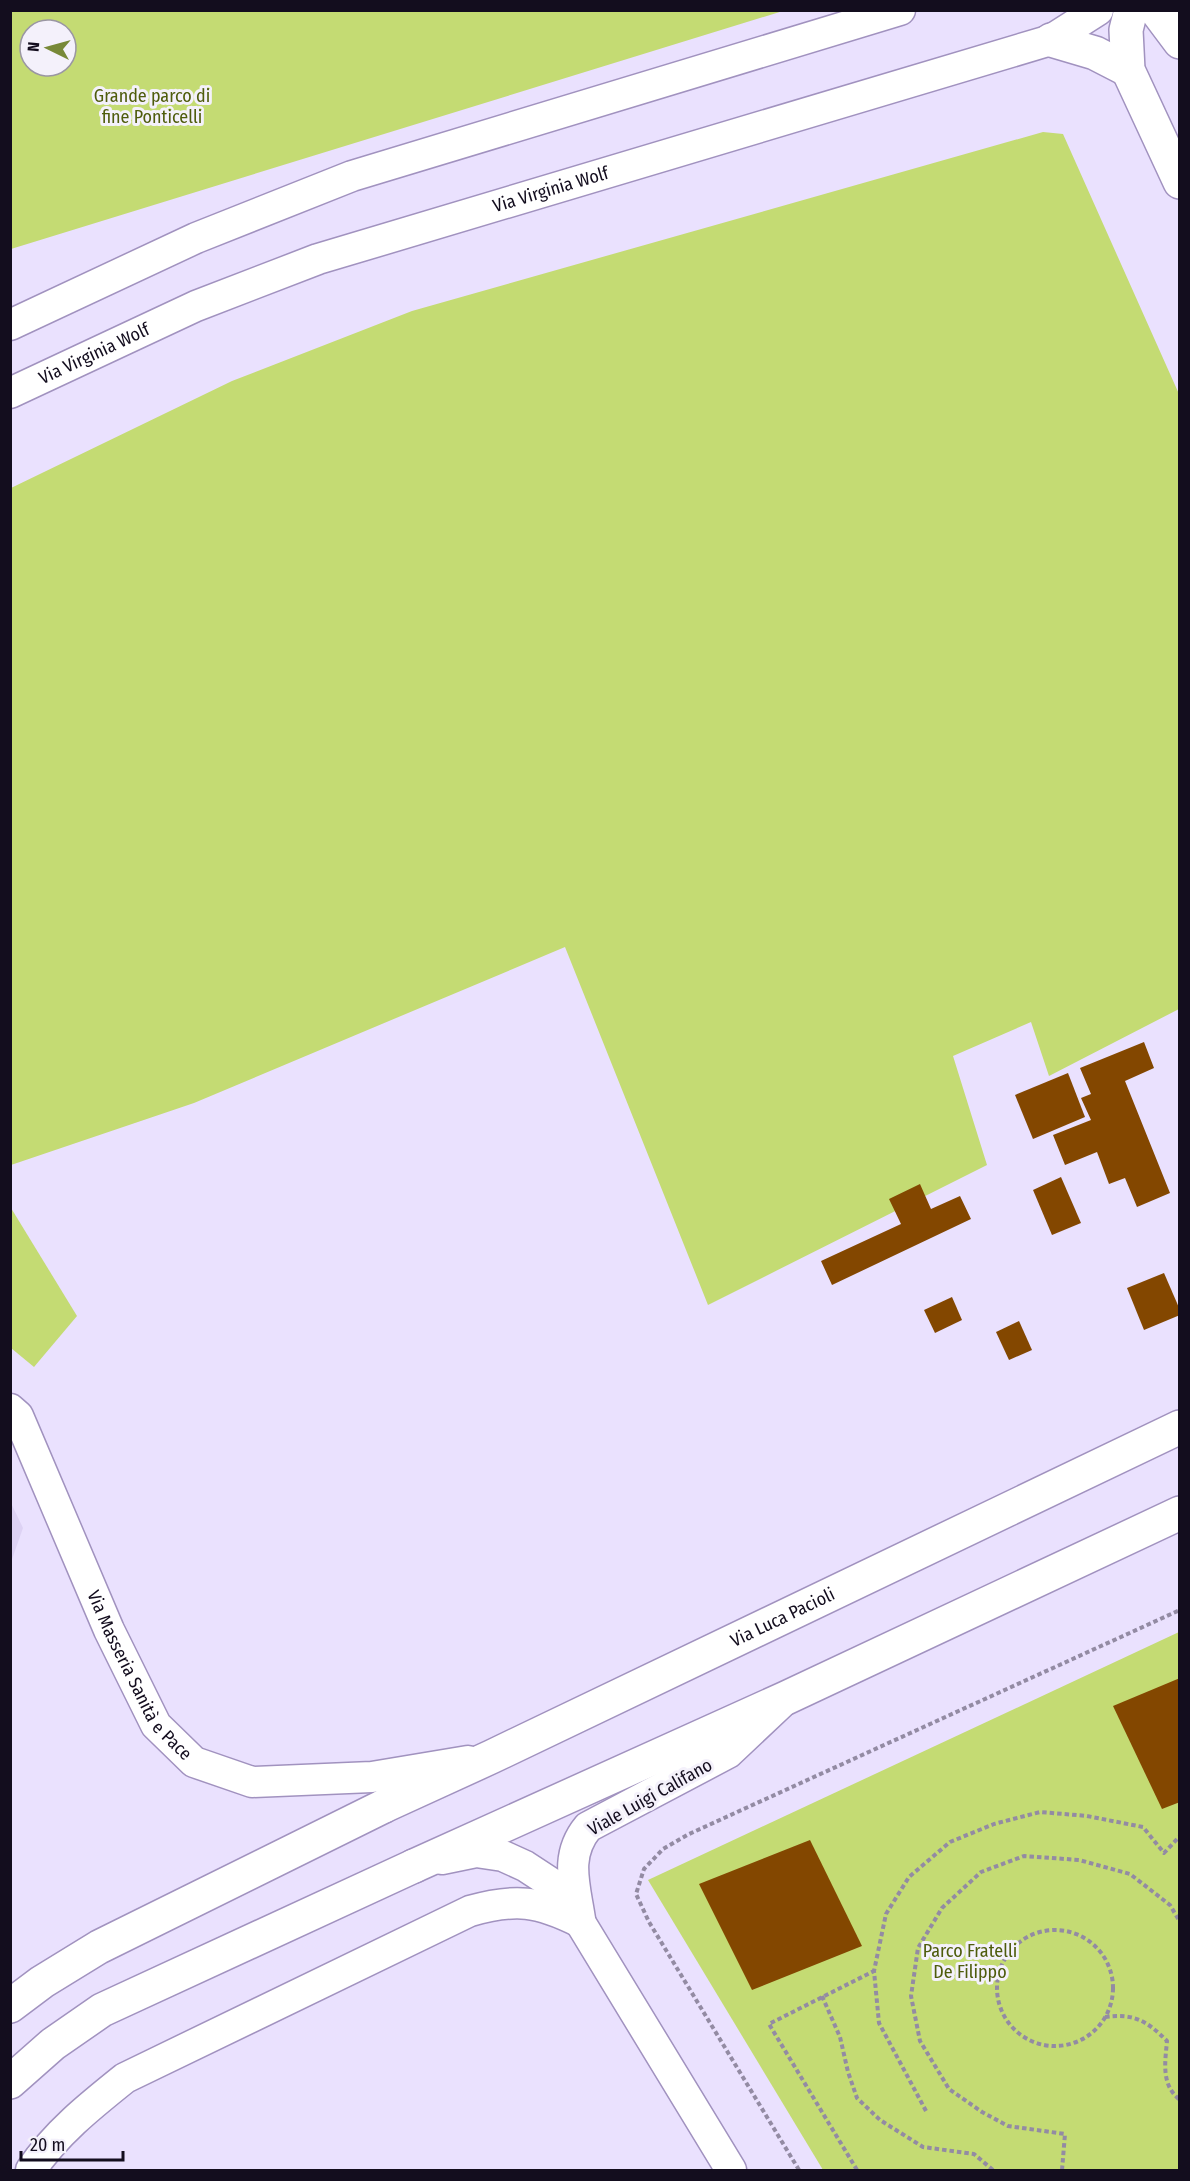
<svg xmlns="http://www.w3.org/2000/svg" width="1190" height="2181" viewBox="0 0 1190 2181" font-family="'Fira Sans Condensed',sans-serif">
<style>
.built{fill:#ddd2f4}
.green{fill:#c4db73;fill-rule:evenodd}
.building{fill:#834700}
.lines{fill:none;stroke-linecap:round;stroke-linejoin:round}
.minor-casing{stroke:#a192bf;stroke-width:33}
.secondary-casing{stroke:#a192bf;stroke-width:36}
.trunk-casing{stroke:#a192bf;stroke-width:36}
.path{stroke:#938ba3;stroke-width:4;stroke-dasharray:4.5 3;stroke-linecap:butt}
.minor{stroke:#fff;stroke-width:30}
.secondary{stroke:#fff;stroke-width:33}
.trunk{stroke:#fff;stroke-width:33}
.labels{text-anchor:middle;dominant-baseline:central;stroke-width:6;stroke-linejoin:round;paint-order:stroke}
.park-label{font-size:18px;fill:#4e5c0c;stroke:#f4f1fb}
.street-label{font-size:18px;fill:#130d1e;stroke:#f4f1fb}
</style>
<rect width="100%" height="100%" fill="#eae1fe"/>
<polygon class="built" points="11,1503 23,1528 11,1562"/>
<g class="green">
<path d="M11,10H783V11L11,249ZM30,30H66V66H30Z"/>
<polygon points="1043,132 1063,134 1179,394 1179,1009 1049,1076 1031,1022 953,1056 987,1165 708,1305 565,947 194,1103 11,1165 11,488 232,381 412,311"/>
<polygon points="11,1208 77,1316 34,1367 11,1348"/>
<polygon points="1179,1632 1179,2170 823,2170 648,1880"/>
</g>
<g class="building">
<polygon points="1144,1042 1154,1068 1125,1081 1170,1193 1137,1207 1125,1178 1109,1184 1097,1152 1065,1165 1053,1135 1091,1120 1081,1098 1091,1094 1080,1068"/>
<polygon points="1068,1073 1085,1117 1033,1139 1015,1095"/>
<polygon points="1061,1177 1081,1223 1052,1235 1033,1190"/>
<polygon points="920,1184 931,1209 960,1196 971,1219 832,1285 821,1261 901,1224 889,1199"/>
<polygon points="1164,1273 1180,1310 1180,1315 1144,1330 1127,1288"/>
<polygon points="952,1297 962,1320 935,1333 924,1310"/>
<polygon points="1019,1321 1032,1350 1009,1360 996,1332"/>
<polygon points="1180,1678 1180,1802 1162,1809 1113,1706"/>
<polygon points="810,1840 862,1946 752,1990 699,1884"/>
</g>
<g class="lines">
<defs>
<g id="minor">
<polyline points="10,325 196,238 352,176 900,10"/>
<path id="s1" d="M10,393L196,306L318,259L1051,40L1098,10"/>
<path id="s2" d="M10,1409L18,1416L109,1630L156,1725L194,1762L252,1782L372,1777L468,1761"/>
<polyline points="442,1859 476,1852 503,1856 525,1866 551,1883 580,1922 731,2170"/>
<path d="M580,1919C575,1885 564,1856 588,1827L728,1753L780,1704"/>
<path d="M31,2170C56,2133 90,2106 125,2078L470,1911C516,1898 538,1901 580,1922"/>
</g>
<g id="secondary">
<polyline points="1131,10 1126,30 1128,70 1180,182"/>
<polyline points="1156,10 1180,42"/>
<polyline points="1051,40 1095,53 1128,70"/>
<path id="s3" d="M384,1806L491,1757L1180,1427"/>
<polyline points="414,1866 786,1698 1180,1513"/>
</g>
<g id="trunk">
<polyline points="10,2006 42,1982 99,1947 384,1806"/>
<polyline points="10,2082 53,2044 102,2010 414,1866"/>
</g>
</defs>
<use href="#minor" class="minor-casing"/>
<use href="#secondary" class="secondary-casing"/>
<use href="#trunk" class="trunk-casing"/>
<g class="path">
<circle cx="1055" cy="1988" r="58"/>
<polyline points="822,1996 840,2037 848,2072 857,2098 880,2120 923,2147 974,2154 993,2170"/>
<path d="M1105,2017C1134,2013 1147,2021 1167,2041C1165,2063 1161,2085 1180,2100"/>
<polyline points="926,2111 879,2023 874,1971 886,1914 909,1877 950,1842 994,1824 1040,1812 1087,1816 1143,1827 1164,1853 1180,1836"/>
<polyline points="799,2170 649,1922 636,1894 644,1869 663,1849 689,1834 1180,1610"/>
<polyline points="857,2170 769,2024 874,1971"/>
<polyline points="1062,2170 1065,2134 1008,2126 982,2112 949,2089 920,2041 911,1996 918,1948 942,1908 981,1872 1024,1856 1079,1860 1130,1874 1170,1905 1180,1922"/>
</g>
<use href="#minor" class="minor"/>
<use href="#secondary" class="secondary"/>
<use href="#trunk" class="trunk"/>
</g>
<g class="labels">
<g class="park-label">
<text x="152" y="96">Grande parco di<tspan x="152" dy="21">fine Ponticelli</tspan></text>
<text x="970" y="1951">Parco Fratelli<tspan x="970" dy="21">De Filippo</tspan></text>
</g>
<g class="street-label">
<text stroke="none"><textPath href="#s1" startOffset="579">Via Virginia Wolf</textPath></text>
<text stroke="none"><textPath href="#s1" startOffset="93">Via Virginia Wolf</textPath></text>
<text stroke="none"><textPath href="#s3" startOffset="441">Via Luca Pacioli</textPath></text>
<text stroke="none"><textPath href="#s2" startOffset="298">Via Masseria Sanità e Pace</textPath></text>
<text transform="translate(650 1797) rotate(-29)">Viale Luigi Califano</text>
</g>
</g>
<rect width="1190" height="2181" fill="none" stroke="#130d1e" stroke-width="24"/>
<g transform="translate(48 48) rotate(275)"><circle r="28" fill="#f4f1fb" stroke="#9a96a3" stroke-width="1.5"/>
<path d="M0-4.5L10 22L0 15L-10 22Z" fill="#788938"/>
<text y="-9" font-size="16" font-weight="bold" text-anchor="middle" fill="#130d1e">N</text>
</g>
<path d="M21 2151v9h102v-9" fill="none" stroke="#130d1e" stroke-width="3"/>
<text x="30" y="2151" font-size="18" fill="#130d1e" stroke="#f4f1fb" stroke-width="4.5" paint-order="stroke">20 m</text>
</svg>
